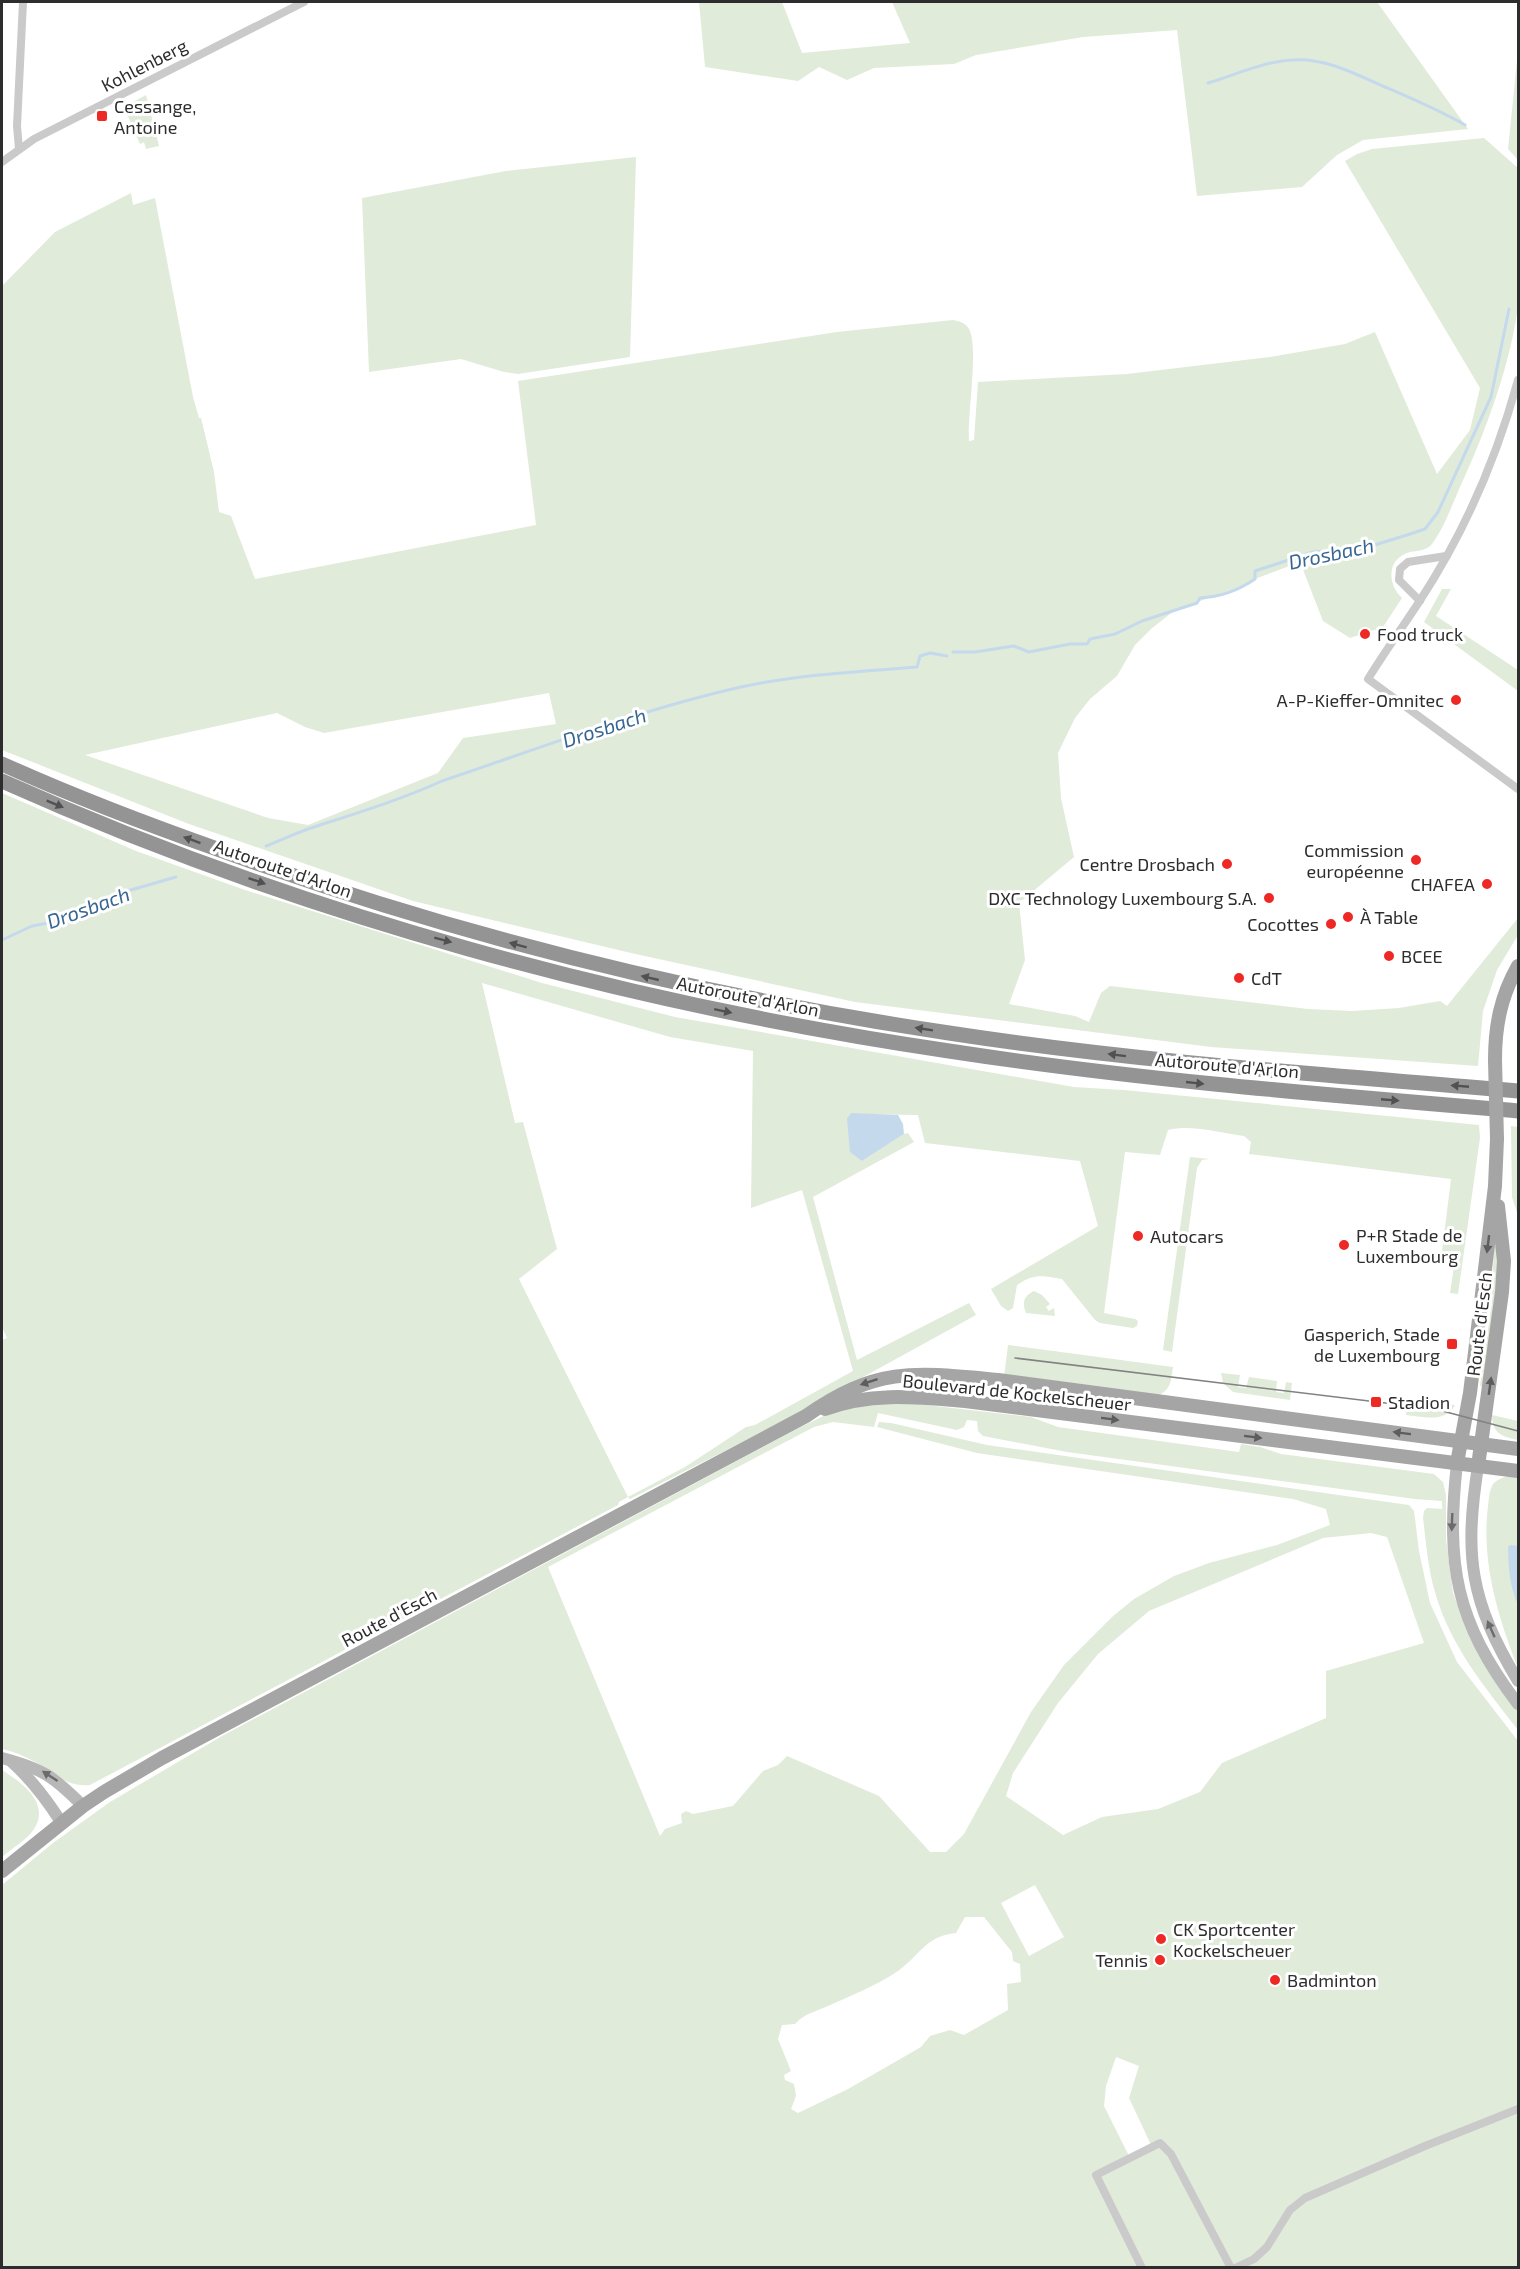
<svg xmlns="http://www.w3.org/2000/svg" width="1520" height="2269" viewBox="0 0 1520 2269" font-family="'Exo 2',sans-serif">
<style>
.green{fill:#e1ebd9;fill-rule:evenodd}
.water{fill:#c4d9ec}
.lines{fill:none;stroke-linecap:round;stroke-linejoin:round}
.stream{stroke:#c4d9ec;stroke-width:3}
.minor{stroke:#cacaca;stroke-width:8}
.secondary{stroke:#b7b7b7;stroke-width:12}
.primary{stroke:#a5a5a5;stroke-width:14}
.motorway{stroke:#949494;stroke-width:15}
.tram{stroke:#828282;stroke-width:1.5}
.primary-bridge{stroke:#a5a5a5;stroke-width:14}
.oneway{fill:#515151}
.oneway2{fill:#5d5d5d}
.oneway3{fill:#6b6b6b}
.poi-dot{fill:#ee2824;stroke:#fff;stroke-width:2}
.labels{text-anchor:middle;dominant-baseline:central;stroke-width:6;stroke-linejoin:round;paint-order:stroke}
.street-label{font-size:18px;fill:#2d2d2d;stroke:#fff}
.poi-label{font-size:18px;fill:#2d2d2d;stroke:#fff;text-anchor:start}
.water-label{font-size:20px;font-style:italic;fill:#376692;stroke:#fff}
</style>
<rect width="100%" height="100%" fill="#fff"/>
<g class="green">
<polygon points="699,2 782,2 802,53 910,43 892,2 1377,2 1468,129 1363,140 1337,155 1302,187 1197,196 1177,30 1083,37 976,55 954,64 874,68 847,80 819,67 798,81 705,67"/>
<polygon points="1518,51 1518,160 1508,149"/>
<polygon points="146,95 159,146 146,149 144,142 140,144 124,107"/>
<path d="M1484,138L1518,168C1519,199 1518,229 1518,259C1518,274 1520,290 1518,305C1511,364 1485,433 1460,487C1452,505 1444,528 1432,544C1426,552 1415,550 1407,553C1386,561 1388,585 1402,598L1381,630H1374L1350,638L1323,621L1300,562L1255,579L1245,585L1175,610L1151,629L1135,645L1117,676L1090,699L1075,718L1058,753L1061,798L1074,857L1019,903L1025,960L1009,1004L1075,1016L1089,1022L1101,993L1110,986L1308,1009L1352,1011L1399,1008L1440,1001L1447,1006L1518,918V935L1497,970L1483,1011L1478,1066L1211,1047L855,1002L631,953L413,901L189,824L2,750V286L55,232L131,193L133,205L155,198L193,397L199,418H201L214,472L219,512L231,516L255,579L536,525L518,381L837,332L953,320C959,321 966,323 969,329C979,346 967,417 969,441L974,440L978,382L1127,374L1270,357L1345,344L1375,332L1437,474L1470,430L1480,388L1345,161L1357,154L1372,149ZM549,693L556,724L463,738L438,773L308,825L268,818L85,755L277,713L305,727L324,733Z"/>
<polygon points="636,157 630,357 518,374 504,372 461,359 369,372 362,198 506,171"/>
<polygon points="1442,589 1451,589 1436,616 1518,670 1518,691 1424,622"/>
<path d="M2,793L136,851L245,890L542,983L675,1017L1074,1087L1124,1090L1479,1125L1480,1138L1458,1294L1450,1293L1455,1260L1441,1259L1451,1179L1249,1154L1251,1142L1244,1136C1220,1133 1192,1124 1168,1130L1160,1155L1125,1152L1104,1313L1135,1319L1138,1321L1137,1326L1133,1328L1100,1323L1095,1320L1062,1279C1042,1276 1035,1273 1017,1285L1013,1308L1008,1311L1001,1306L991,1289L1098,1226L1080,1161L925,1143L918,1115L851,1114L862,1161L904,1134L908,1133L914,1142L813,1197L857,1360L969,1303L976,1315L774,1426L630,1499L628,1497L619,1502L618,1505L90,1785C69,1787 58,1776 42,1766C29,1758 16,1752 2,1749V1340L7,1338L2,1327ZM482,983L670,1037L753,1051L751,1208L802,1190L853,1371L755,1425L746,1427L685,1467L628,1497L519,1279L557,1249L523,1122L515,1123Z"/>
<polygon points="1511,1126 1518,1127 1518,1216 1512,1197"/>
<polygon points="1190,1157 1209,1159 1202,1160 1197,1168 1172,1352 1163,1350"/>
<polygon points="1494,1246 1497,1246 1498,1270 1484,1387 1480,1386 1491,1308"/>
<path d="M1034,1291L1042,1295L1050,1304L1046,1307L1049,1311L1054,1308L1055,1316L1026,1313C1022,1303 1023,1296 1034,1291Z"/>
<path d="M1008,1345L1173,1367C1171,1381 1171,1390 1157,1396L1004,1377Z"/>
<polygon points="1221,1373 1240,1375 1238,1387 1246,1388 1249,1377 1277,1381 1276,1392 1284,1393 1286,1382 1292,1383 1290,1400 1233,1392 1223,1383"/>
<path d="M1408,1398L1455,1405C1446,1423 1423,1417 1406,1415Z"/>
<path d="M891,1401L1031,1417L1058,1427L1239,1452L1241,1444L1260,1447L1281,1454L1434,1474L1443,1482L1446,1495V1539L1453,1593L1470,1636L1518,1709V1730C1485,1687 1450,1646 1435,1592C1428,1569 1426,1542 1423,1518L1424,1511L1427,1508L1442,1509V1501L1415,1499L1067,1452L983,1436L978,1431L977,1421L967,1420L964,1427L957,1430L878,1413L874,1427L833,1422L814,1427L548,1567L660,1836L665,1829L682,1823L681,1814L686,1811L693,1814L733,1806L763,1771L778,1765L787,1756L879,1796L930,1852H946L964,1834L1031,1712L1064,1665L1112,1617L1134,1599L1174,1576L1209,1563L1277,1545L1330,1525L1326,1509L1293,1499L977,1453L877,1427L879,1422L891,1423L987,1445L1409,1505L1414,1511L1419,1551L1430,1603L1457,1662L1518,1741V2267L2,2268V1885L53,1843L110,1802L222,1736L795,1430L846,1405ZM1371,1533L1387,1537L1424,1643L1326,1671V1718L1222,1763L1200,1792L1158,1809L1102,1817L1063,1835L1006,1796L1013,1773L1058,1703L1098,1654L1149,1611L1323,1538ZM1035,1885L1064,1937L1029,1956L1001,1903ZM965,1917H984L1012,1952L1013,1961L1020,1964L1021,1982L1007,1984L1008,2010L964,2035L950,2030L930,2036L921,2047L848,2089L798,2113L791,2109L796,2096L794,2084L785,2080L784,2075L791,2071L778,2039L782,2025L795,2024C805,2013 815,2012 828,2006C850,1996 875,1986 895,1973C920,1957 924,1936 956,1933ZM1116,2057L1139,2066L1129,2098L1152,2147L1130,2158L1104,2106L1106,2086Z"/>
<path d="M1492,1415L1518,1421V1440C1502,1437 1492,1433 1492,1415Z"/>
<path d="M1518,1475V1546L1508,1547L1512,1585L1518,1605V1668C1498,1617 1481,1562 1488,1506C1489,1499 1489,1491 1493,1484C1499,1477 1510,1476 1518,1475Z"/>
<path d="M2,1770C21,1782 51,1803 34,1829C27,1840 12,1848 2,1857Z"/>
</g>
<g class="water">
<polygon points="851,1113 898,1115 903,1124 904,1134 862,1161 850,1152 847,1119"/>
<path d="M1510,1545L1518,1546V1605C1510,1588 1508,1566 1508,1547Z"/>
</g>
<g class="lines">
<g class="stream">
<path d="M1208,83C1235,75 1265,61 1293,60C1327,58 1355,74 1385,87C1413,99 1439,110 1465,125"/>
<path d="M953,652H975L1014,646L1029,652L1070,644H1087L1090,639L1115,634L1142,621L1197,603L1200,598C1219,597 1239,590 1255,579V571L1313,552L1365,548L1410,534L1425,529L1438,512L1491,397L1509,309"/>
<path d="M266,846C282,840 298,832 314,827C357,813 400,800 442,781C540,748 639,710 741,687C799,674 858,672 917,667L920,656L930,653L947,656"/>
<polyline points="2,940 32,926 64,920 110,896 176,877"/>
</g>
<g class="minor">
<polyline points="19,149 17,126 23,2"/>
<polyline points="2,162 34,139 304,2"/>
<path d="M1518,380C1497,457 1463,535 1419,602C1402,628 1384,653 1368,679L1518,789"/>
<polyline points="1420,601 1399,580 1400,569 1408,562 1446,556"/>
<polyline points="1142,2268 1096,2175 1160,2143 1171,2154 1231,2268"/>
<polyline points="1235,2268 1254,2259 1267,2247 1290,2210 1305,2198 1425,2146 1518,2109"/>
</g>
<g class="secondary">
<path d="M1457,1463C1446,1565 1455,1621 1518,1704"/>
<path d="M1478,1466C1464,1557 1470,1601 1518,1681"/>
<path d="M2,1758C43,1769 53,1776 83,1806"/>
<path d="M12,1762C32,1780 47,1800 61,1822"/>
</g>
<g class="primary">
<path d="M1495,1060C1495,1025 1501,996 1518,966"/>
<path d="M825,1409C871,1392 916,1397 965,1401L1518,1471"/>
<polyline points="1457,1463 1470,1393 1476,1344 1495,1186 1497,1139"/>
<polyline points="1478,1466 1502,1292 1504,1261 1498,1206"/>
<path d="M2,1871L83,1806L104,1792L162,1758L806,1416C877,1366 916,1372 998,1380L1518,1449"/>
</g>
<g class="motorway">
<path d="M2,764C73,796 146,824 220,850C457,936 700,996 949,1033C1138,1062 1329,1075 1518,1091"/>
<path d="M2,781C301,915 625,1003 949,1051C1138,1080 1328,1095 1518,1111"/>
</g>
<polyline class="tram" points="1015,1358 1435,1409 1518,1431"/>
<polyline class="primary-bridge" points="1495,1060 1497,1139"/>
</g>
<defs><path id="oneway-solid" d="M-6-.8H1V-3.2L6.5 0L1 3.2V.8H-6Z" transform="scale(1.5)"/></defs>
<g class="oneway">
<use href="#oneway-solid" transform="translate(55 804) rotate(22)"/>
<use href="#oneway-solid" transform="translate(192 840) rotate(-160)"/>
<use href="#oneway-solid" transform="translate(257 881) rotate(19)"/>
<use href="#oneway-solid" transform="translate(443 940) rotate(15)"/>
<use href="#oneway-solid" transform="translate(518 945) rotate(-165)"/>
<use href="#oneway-solid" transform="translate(650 978) rotate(-167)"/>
<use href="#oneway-solid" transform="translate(723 1011) rotate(12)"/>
<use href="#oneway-solid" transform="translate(924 1029) rotate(-171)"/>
<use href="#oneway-solid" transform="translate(1117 1055) rotate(-173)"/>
<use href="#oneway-solid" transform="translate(1195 1083) rotate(6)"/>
<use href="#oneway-solid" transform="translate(1460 1086) rotate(-175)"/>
<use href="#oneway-solid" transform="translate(1390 1100) rotate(5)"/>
</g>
<g class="oneway2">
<use href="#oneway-solid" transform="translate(1488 1244) rotate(97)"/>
<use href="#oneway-solid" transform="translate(869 1382) rotate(162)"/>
<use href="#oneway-solid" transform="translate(1490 1386) rotate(-82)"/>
<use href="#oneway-solid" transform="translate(1110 1419) rotate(7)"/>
<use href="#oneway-solid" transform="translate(1402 1433) rotate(-173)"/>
<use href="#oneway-solid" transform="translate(1253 1437) rotate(7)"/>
</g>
<g class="oneway3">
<use href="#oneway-solid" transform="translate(1452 1522) rotate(92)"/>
<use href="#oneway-solid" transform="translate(1491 1629) rotate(-114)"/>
<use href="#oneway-solid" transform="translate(50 1776) rotate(-147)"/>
</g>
<g class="poi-dot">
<rect x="96" y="110" width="12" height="12" rx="3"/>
<circle cx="1365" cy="634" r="6"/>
<circle cx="1456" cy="700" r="6"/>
<circle cx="1416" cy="860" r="6"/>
<circle cx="1227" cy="864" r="6"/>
<circle cx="1487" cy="884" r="6"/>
<circle cx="1269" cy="898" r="6"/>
<circle cx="1348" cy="917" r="6"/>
<circle cx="1331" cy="924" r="6"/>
<circle cx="1389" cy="956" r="6"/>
<circle cx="1239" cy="978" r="6"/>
<circle cx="1138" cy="1236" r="6"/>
<circle cx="1344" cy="1245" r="6"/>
<rect x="1446" y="1338" width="12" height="12" rx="3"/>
<rect x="1370" y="1396" width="12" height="12" rx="3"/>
<circle cx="1161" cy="1939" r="6"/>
<circle cx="1160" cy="1960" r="6"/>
<circle cx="1275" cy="1980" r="6"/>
</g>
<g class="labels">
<g class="street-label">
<text transform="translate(144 65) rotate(-27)">Kohlenberg</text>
<text transform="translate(283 868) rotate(19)">Autoroute d'Arlon</text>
<text transform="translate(748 996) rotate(11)">Autoroute d'Arlon</text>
<text transform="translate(1227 1065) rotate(5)">Autoroute d'Arlon</text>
<text transform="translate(1479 1324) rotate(-83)">Route d'Esch</text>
<text transform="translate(1017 1392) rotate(6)">Boulevard de Kockelscheuer</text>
<text transform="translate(389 1617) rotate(-28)">Route d'Esch</text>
</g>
<g class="poi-label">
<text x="114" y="106">Cessange,<tspan x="114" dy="21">Antoine</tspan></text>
<text x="1377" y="634">Food truck</text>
<text x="1444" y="700" text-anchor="end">A-P-Kieffer-Omnitec</text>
<text x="1404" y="850" text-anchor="end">Commission<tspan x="1404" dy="21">européenne</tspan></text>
<text x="1215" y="864" text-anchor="end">Centre Drosbach</text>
<text x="1475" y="884" text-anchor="end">CHAFEA</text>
<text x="1257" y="898" text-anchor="end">DXC Technology Luxembourg S.A.</text>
<text x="1360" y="917">À Table</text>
<text x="1319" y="924" text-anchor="end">Cocottes</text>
<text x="1401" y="956">BCEE</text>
<text x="1251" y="978">CdT</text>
<text x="1356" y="1235">P+R Stade de<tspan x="1356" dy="21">Luxembourg</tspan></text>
<text x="1150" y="1236">Autocars</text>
<text x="1440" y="1334" text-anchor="end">Gasperich, Stade<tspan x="1440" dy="21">de Luxembourg</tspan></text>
<text x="1388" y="1402">Stadion</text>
<text x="1173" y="1929">CK Sportcenter<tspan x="1173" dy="21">Kockelscheuer</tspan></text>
<text x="1148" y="1960" text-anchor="end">Tennis</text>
<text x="1287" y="1980">Badminton</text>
</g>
<g class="water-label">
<text transform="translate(1331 553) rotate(-12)">Drosbach</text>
<text transform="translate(604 727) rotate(-18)">Drosbach</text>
<text transform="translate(88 907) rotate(-20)">Drosbach</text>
</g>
</g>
<rect width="1520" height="2269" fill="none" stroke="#2d2d2d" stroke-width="6"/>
</svg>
